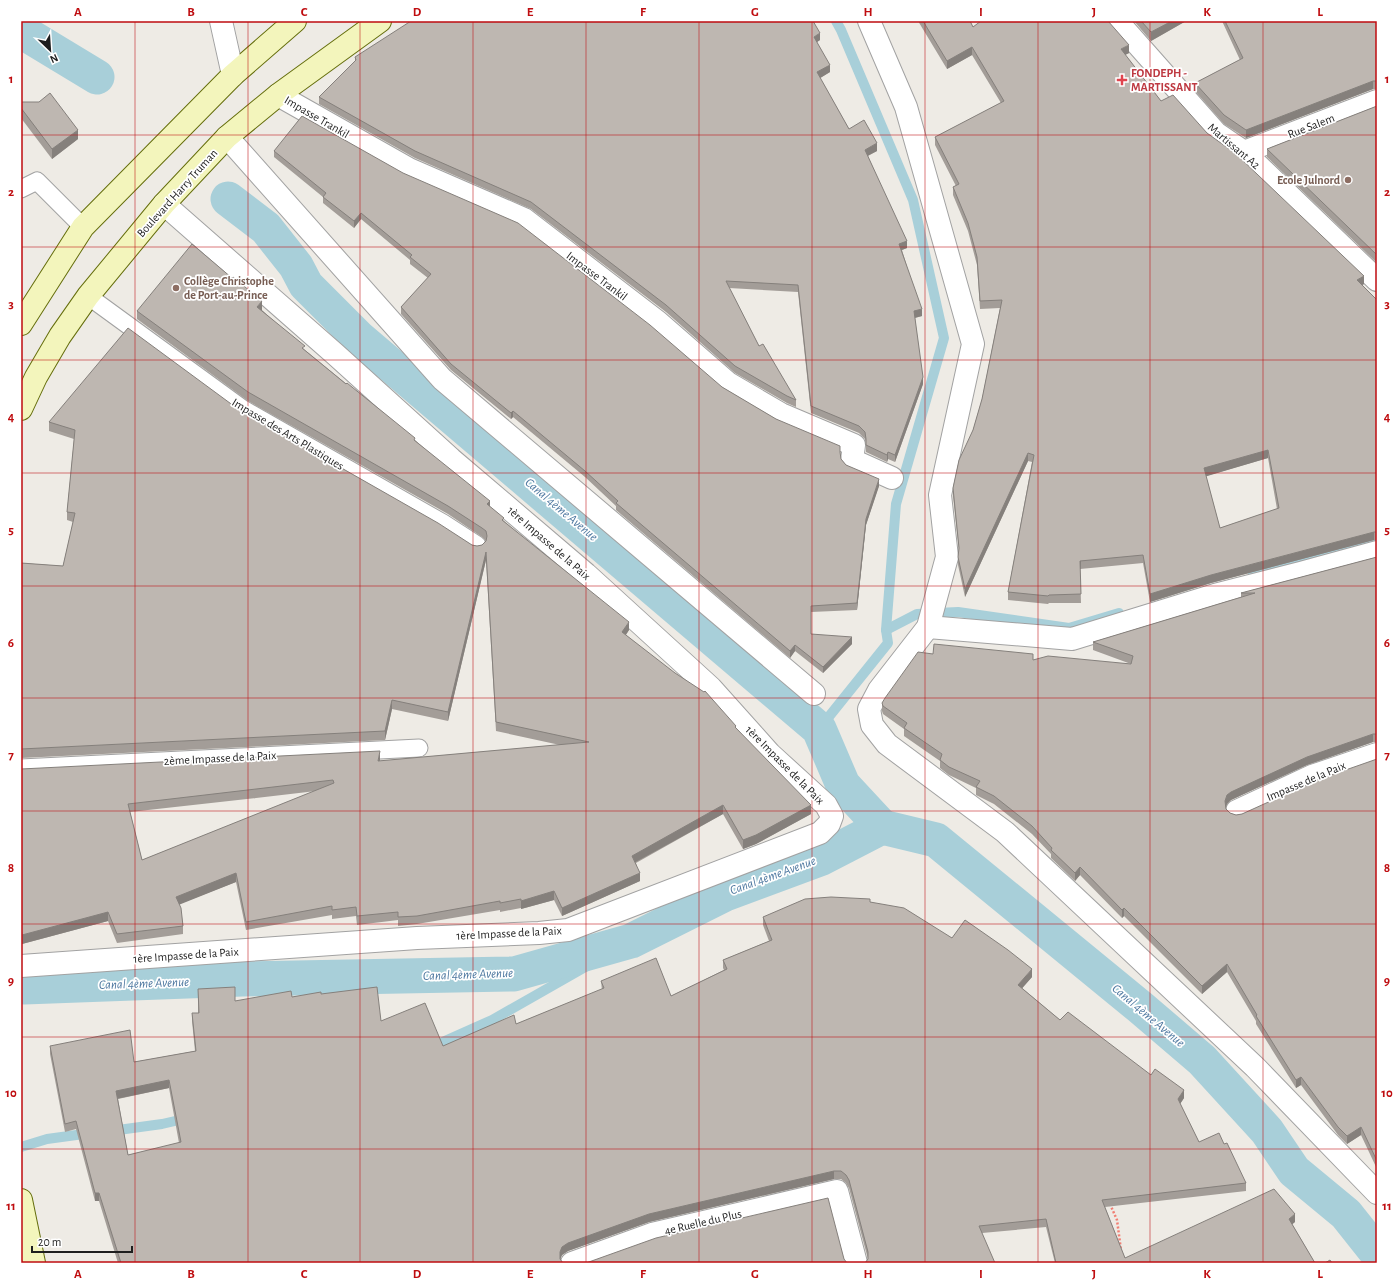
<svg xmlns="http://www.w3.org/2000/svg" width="1398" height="1284" viewBox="0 0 1398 1284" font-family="'Alegreya Sans',sans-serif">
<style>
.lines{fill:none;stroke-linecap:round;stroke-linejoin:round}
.stream{stroke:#a8cfd9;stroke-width:10}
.canal{stroke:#a8cfd9;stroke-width:35}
.lane-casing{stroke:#a2a2a2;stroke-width:19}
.street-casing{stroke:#a2a2a2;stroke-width:24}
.secondary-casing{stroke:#656e0c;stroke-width:24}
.path{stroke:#f17e73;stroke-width:2.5;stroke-dasharray:2 2;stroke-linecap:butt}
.lane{stroke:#fff;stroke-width:17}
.street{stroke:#fff;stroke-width:22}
.secondary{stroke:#f3f5bc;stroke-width:22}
.wall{fill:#a39d98;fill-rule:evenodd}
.shaded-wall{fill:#85807c}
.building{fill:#beb7b1;stroke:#85807c;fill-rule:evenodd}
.grid{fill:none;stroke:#bf0d10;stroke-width:1;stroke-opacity:0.55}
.health-dot{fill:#e0444e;stroke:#fff;stroke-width:1.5}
.education-dot{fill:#8d6e63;stroke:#fff;stroke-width:1.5}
.labels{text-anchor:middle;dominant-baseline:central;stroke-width:3.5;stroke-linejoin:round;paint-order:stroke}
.health-label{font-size:12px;font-weight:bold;fill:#be3a42;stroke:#fff;text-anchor:start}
.street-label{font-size:12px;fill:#1e1e1e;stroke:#fff}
.education-label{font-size:12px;font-weight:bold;fill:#785e54;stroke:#fff;text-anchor:end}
.water-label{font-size:13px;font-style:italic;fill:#4e78a0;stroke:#fff}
.neatline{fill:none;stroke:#bf0d10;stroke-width:1.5}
.grid-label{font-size:13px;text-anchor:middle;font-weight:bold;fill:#bf0d10}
</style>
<rect width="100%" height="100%" fill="#eeebe5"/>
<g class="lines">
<g class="stream">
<polyline points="1253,574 1377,540"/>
<polyline points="886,630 917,614 958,612 1069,628 1119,613"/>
<polyline points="819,729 888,643 886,630 896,504 944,338 913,200 841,30 836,21"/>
<polyline points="429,1048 492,1020 631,941"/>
<polyline points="111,1131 162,1124 188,1118"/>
<polyline points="21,1147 47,1139 91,1133"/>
</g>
<g class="canal">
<polyline points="21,31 97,77"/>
<polyline points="228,199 266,228 296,266 306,285 359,338 819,729 843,785 882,827"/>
<polyline points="24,987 242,979 514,974 631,941 725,894 822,858 882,827 936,840 1140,1007 1202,1060 1267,1131 1294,1171 1346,1214 1377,1253"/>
</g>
<defs>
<g id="lane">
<polyline points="21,189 37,181 83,227"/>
<polyline points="88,296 243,409 443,523 477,545"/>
<polyline points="21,768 419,748"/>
</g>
<g id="street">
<polyline points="221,21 233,75"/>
<polyline points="869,21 906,107 973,344 940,495 947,557 928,627 879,690 869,709 872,725 887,744 1005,832 1255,1067 1377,1193"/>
<polyline points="1117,21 1216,133 1244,152 1377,280"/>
<polyline points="278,95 409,169 524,219 658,322 728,383 781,414 854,445 852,460 892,478"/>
<polyline points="227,137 442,379 814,694"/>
<polyline points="1244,152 1377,101"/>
<polyline points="928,627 1072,639 1215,595 1301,573 1377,552"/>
<polyline points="1237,811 1312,776 1377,754"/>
<polyline points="21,966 417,938 539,933 568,930 820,833 829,824 832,816 826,805 770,754 711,688 586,574 451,459 335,354 164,204"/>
<polyline points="572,1263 652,1234 837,1191 856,1263"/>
</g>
<g id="secondary">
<polyline points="21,324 83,227 233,75 295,21"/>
<polyline points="21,409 36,377 60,336 88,296 164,204 227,137 278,95 380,21"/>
<polyline points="21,1200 34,1263"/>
</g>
</defs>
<use href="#lane" class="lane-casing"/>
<use href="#street" class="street-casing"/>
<use href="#secondary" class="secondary-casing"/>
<polyline class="path" points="1110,1204 1117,1220 1121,1250"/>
<use href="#lane" class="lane"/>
<use href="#street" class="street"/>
<use href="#secondary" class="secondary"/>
</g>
<g class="wall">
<path d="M918,21H970L973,27L1129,53L1125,55L1161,101L1207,133L1364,284L1362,285L1377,300V540H1374L1211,583L1150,602L1143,563L1080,569L1081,603H1049L1048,604L1008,600V592L1032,462L1028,461L965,597L958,565V557L959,551L953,496V488L973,430L982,399L1000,308L980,309L977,265L968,231L953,195V187L956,186L935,145V137L1001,103L972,55L947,69ZM1268,458L1277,509L1220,528L1206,476Z"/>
<polygon points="1134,21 1186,21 1151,41"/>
<polygon points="1222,21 1377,21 1377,89 1373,89 1246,138 1224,124 1195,91 1195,83 1240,60"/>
<polygon points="820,40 817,42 830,72 820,78 849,129 877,151 868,156 907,248 902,250 922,316 915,318 923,384 895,462 888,459 887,462 866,452 866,443 865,439 859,433 811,413 798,292 729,288 759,346 796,400 796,407 787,403 735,373 666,312 531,209 415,158 319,104 319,97 355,61 355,57"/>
<polygon points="21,102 78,139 52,159 21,118"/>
<polygon points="1377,106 1377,263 1267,157 1267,149"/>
<polygon points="274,151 722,387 776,419 840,455 841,459 846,465 879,486 866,525 857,610 811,612 811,634 852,644 823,673 795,651 790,658 616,510 616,506 585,477 513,417 511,419 451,370 401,314 401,307 428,278 410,264 410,260 361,219 354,228 323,203 323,197 274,157"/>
<path d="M262,310L305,350L415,440L490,507L504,521L629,630L626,635L736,728L811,814L756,844L743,849L723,814L636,863L640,881L562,916L554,900L521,909V908L500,912V910L417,924L398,926V920L357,925L356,916L332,919V915L246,930L236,882L179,904L183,926V934L117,943L108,921L22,944L21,937V769L380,760V761L560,745L496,731L486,560L448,721L392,709L385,740L21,758V563L63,566L73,522L67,520V512L74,439L49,431V422L238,409L472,545L477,546L482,545L486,541L482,537L448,514L248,401L137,319V311ZM316,791L142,860L130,812L238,800Z"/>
<polygon points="1377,557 1377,742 1373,742 1307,765 1231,800 1227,804 1226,807 1226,809 1230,813 1236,815 1242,814 1377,759 1377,1169 1361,1135 1347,1144 1338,1135 1301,1085 1296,1088 1256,1024 1256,1021 1227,972 1202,994 1124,916 1122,918 1080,875 1075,881 1051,858 1051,854 1032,834 994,804 976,795 976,788 949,775 940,768 940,761 904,736 904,729 883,714 882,711 882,703 933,654 1033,660 1131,664 1093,650 1093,642 1241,597 1241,593"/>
<path d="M870,902L952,938L1032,977L1022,988L1060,1020L1151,1075L1184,1098L1180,1104L1199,1142L1224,1144L1246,1183V1191L1105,1207L1125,1258L1295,1222L1292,1224L1315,1263H1055L1046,1227L982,1233L868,1259L849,1188L846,1183L841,1179H834L649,1222L568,1251L562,1255L560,1259L563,1263H118L99,1201H95L76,1129L65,1132L50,1054V1046L134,1062L195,1051L192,1021V1013H198V989L235,1001L292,997L321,994L381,1021L443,1046L516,1024L602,990L601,981L671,996L724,970L723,968V960L769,941L763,925V917ZM169,1088L179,1143L128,1155L118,1099Z"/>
</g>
<g class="shaded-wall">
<polygon points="1172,21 1186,21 1151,41 1151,32"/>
<polygon points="820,33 820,40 814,44 814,37"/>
<polygon points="1129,45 1129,53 1121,57 1121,49"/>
<polygon points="972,47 972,55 947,69 947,61"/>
<polygon points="830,65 830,72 817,80 817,72"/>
<polygon points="1373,81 1373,89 1246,138 1246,130"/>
<polygon points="78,130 78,139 52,159 52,149"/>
<polygon points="877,143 877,151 865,157 865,150"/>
<polygon points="361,213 361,219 354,228 354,221"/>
<polygon points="907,241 907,248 899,251 899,244"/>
<polygon points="1364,276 1364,284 1357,288 1357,280"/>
<polygon points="262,301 262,310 257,315 257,307"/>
<polygon points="922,309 922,316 914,318 914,311"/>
<polygon points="923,377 923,384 895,462 895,455"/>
<polygon points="513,411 513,417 511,419 511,413"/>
<polygon points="1268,450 1268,458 1204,477 1204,468"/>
<polygon points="888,452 888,459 887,462 887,455"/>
<polygon points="1028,453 1028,461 965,597 965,589"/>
<polygon points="879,479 879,486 866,525 857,610 857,603 866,519"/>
<polygon points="490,501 490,510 487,504"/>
<polygon points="1374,532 1374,540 1211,583 1150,602 1150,594 1211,575"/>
<polygon points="486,552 486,560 448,721 448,712"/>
<rect x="1080" y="561" width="1" height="8"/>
<polygon points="629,622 629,630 622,640 622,632"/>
<polygon points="852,637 852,644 823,673 823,667"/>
<polygon points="795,645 795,651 790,658 790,651"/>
<polygon points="392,700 392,709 385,740 385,731"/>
<polygon points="1373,734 1373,742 1307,765 1231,800 1227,804 1225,810 1225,801 1227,795 1231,792 1307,757"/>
<polygon points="380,751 380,760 378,770 378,761"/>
<polygon points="723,805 723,814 632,864 632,856"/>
<polygon points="811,805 811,814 756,844 743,849 743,840"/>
<polygon points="1080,867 1080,875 1075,881 1075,873"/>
<polygon points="236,873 236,882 176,906 176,897"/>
<polygon points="640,873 640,881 562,916 562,908"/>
<polygon points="554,891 554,900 521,909 521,901"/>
<polygon points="1124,908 1124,916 1122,918 1122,910"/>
<polygon points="108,912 108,921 22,944 22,935"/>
<polygon points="1227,964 1227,972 1202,994 1202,986"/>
<polygon points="1032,969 1032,977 1018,993 1018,985"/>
<polygon points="1301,1077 1301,1085 1296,1088 1296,1080"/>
<polygon points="169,1080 169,1088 116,1099 116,1091"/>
<polygon points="1184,1090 1184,1098 1178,1107 1178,1099"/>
<polygon points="1361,1127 1361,1135 1347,1144 1347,1136"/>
<polygon points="834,1171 834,1179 649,1222 568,1251 562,1255 560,1260 560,1252 562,1247 568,1243 649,1214"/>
<rect x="95" y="1193" width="4" height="8"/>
<polygon points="1295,1214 1295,1222 1289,1227 1289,1219"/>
</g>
<g class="building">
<polygon points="411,21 813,21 820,33 814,37 830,65 817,72 849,129 864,120 877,143 865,150 907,241 899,244 922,309 914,311 923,377 895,455 888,452 887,455 866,445 866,439 865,432 859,426 811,406 798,285 726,281 759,346 763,344 796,400 787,396 735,366 666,305 531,202 415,151 319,97 356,60 355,57"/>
<path d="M923,21H970L973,27L981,21H1108L1129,45L1121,49L1161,101L1173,95L1207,133L1236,154L1364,276L1357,280L1377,300V532H1374L1211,575L1150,594L1143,555L1080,561L1081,594L1049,595L1048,596L1008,592L1034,455L1028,453L965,589L958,557L959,548L953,488L959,460L973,430L982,399L1002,300L980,301L977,257L968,223L953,187L959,184L935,137L1004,101L972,47L947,61ZM1268,450L1279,508L1220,528L1204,468Z"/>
<polygon points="1141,21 1172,21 1151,32"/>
<polygon points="1225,21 1377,21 1377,81 1373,81 1246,130 1224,115 1195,83 1243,58"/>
<polygon points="50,93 78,130 52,149 21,108 21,102 39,102"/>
<polygon points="1377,106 1377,255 1267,149"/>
<polygon points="302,116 403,173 518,223 650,325 722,387 776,419 840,446 840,452 841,459 846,465 879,479 866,519 857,603 811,606 811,634 852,637 823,667 795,645 790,651 616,503 618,501 585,471 513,411 511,413 451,364 401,307 431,274 410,257 412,255 361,213 354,221 323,197 326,193 274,151"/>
<path d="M192,244L232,278L233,277L262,301L257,307L305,346L302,348L346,384L347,383L415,438L414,440L490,501L487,504L504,518L502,520L629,622L622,632L675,673L704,692L705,691L736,726L735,727L811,805L756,835L743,840L723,805L632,856L640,873L562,908L554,891L521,901V899L500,903V901L417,916L398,917V912L357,916L356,907L332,910V906L246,922L236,873L176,897L181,908L183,926L117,934L108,912L22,935L21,928V769L380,751L378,761L589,742L496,722L486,552L448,712L392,700L385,731L21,749V563L63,566L75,513L67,512L75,430L49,422L128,328L238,409L438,523L472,545L477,546L482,545L486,541L487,536L486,531L482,528L448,506L248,392L137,311ZM333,780L334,783L142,860L128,804Z"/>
<polygon points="1377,557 1377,734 1373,734 1307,757 1231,792 1227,795 1225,801 1226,809 1230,813 1236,815 1242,814 1317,780 1377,759 1377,1161 1361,1127 1347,1136 1338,1127 1301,1077 1296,1080 1256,1016 1257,1015 1227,964 1202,986 1124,908 1122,910 1080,867 1075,873 1051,850 1052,848 1032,826 994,796 976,787 980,781 949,767 940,760 942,754 904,728 907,723 883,706 882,703 885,698 918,652 933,654 934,644 1033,654 1033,660 1048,656 1131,664 1133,656 1093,642 1255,593 1241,593"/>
<path d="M831,897L870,899V902L904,908L952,938L965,920L1008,950L1032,969L1018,985L1060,1020L1068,1012L1151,1075L1155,1069L1184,1090L1178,1099L1199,1142L1219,1133L1224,1144L1227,1143L1246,1183L1102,1200L1125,1258L1274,1189L1295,1214L1289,1219L1315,1263H1056L1046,1219L979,1226L995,1263H865L868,1259V1252L849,1180L846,1175L841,1171H834L649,1214L568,1243L562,1247L560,1252V1259L563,1263H121L99,1193H95L76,1121L65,1124L50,1046L130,1030L134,1062L196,1051L192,1013H199L198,989L235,987V1001L291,991L292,997L321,992V994L377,987L381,1021L425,1003L443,1046L514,1015L516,1024L604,988L601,981L656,958L671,996L727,969L723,960L772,940L763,917L805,899ZM169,1080L181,1142L128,1155L116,1091Z"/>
<polygon points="828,1198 844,1259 847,1263 586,1263 656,1238"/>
<polygon points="1330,1260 1332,1263 1325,1263"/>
</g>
<path class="grid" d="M135,21V1263M248,21V1263M360,21V1263M473,21V1263M586,21V1263M699,21V1263M812,21V1263M925,21V1263M1038,21V1263M1150,21V1263M1263,21V1263M21,135H1377M21,247H1377M21,360H1377M21,473H1377M21,586H1377M21,698H1377M21,811H1377M21,924H1377M21,1037H1377M21,1149H1377"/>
<path class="health-dot" d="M1120 74h4v4h4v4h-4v4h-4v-4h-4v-4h4z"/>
<g class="education-dot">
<circle cx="1348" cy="180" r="4"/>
<circle cx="176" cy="288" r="4"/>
</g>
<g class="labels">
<g class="health-label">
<text x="1131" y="73">FONDEPH -<tspan x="1131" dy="14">MARTISSANT</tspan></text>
</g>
<g class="street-label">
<text transform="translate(317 117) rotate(30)">Impasse Trankil</text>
<text transform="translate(1311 126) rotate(-21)">Rue Salem</text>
<text transform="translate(1234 146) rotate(40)">Martissant A2</text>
<text transform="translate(177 193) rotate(-48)">Boulevard Harry Truman</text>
<text transform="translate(597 276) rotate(37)">Impasse Trankil</text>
<text transform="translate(288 434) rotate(31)">Impasse des Arts Plastiques</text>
<text transform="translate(549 543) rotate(41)">1ère Impasse de la Paix</text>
<text transform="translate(220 758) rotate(-3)">2ème Impasse de la Paix</text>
<text transform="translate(785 765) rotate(45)">1ère Impasse de la Paix</text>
<text transform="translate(1306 781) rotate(-23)">Impasse de la Paix</text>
<text transform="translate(509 933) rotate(-3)">1ère Impasse de la Paix</text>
<text transform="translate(186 955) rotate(-4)">1ère Impasse de la Paix</text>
<text transform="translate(703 1222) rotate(-13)">4e Ruelle du Plus</text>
</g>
<g class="education-label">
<text x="1340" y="180">Ecole Julnord</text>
<text x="184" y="281" text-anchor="start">Collège Christophe<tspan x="184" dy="14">de Port-au-Prince</tspan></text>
</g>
<g class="water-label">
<text transform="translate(561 510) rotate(40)">Canal 4ème Avenue</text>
<text transform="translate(773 876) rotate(-20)">Canal 4ème Avenue</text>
<text transform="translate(468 975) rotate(-2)">Canal 4ème Avenue</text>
<text transform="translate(144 984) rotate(-2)">Canal 4ème Avenue</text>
<text transform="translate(1148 1016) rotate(40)">Canal 4ème Avenue</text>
</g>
</g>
<rect width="1398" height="1284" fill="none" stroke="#ffffff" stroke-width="44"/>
<g transform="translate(50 50) rotate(155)" stroke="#ffffff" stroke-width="3" paint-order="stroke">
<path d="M0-3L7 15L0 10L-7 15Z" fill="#1e1e1e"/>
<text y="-6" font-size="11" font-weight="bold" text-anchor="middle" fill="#1e1e1e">N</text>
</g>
<path d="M32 1246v6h100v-6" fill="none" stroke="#1e1e1e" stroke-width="2"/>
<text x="38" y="1246" font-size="12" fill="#1e1e1e" stroke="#ffffff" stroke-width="3" paint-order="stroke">20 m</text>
<rect x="22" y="22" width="1354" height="1240" class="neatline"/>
<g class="grid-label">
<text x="78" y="16">A</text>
<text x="191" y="16">B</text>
<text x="304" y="16">C</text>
<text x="417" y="16">D</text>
<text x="530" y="16">E</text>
<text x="643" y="16">F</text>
<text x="755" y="16">G</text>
<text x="868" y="16">H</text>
<text x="981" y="16">I</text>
<text x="1094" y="16">J</text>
<text x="1207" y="16">K</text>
<text x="1320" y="16">L</text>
<text x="11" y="83">1</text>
<text x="1387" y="83">1</text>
<text x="11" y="196">2</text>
<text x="1387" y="196">2</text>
<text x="11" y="308">3</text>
<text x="1387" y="308">3</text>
<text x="11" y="421">4</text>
<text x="1387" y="421">4</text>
<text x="11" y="534">5</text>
<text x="1387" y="534">5</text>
<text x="11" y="647">6</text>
<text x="1387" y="647">6</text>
<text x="11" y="759">7</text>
<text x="1387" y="759">7</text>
<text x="11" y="872">8</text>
<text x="1387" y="872">8</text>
<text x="11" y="985">9</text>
<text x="1387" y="985">9</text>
<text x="11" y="1097">10</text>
<text x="1387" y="1097">10</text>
<text x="11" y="1210">11</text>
<text x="1387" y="1210">11</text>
<text x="78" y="1278">A</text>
<text x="191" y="1278">B</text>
<text x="304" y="1278">C</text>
<text x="417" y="1278">D</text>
<text x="530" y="1278">E</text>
<text x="643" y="1278">F</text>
<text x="755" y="1278">G</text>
<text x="868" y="1278">H</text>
<text x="981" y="1278">I</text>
<text x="1094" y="1278">J</text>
<text x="1207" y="1278">K</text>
<text x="1320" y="1278">L</text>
</g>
</svg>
